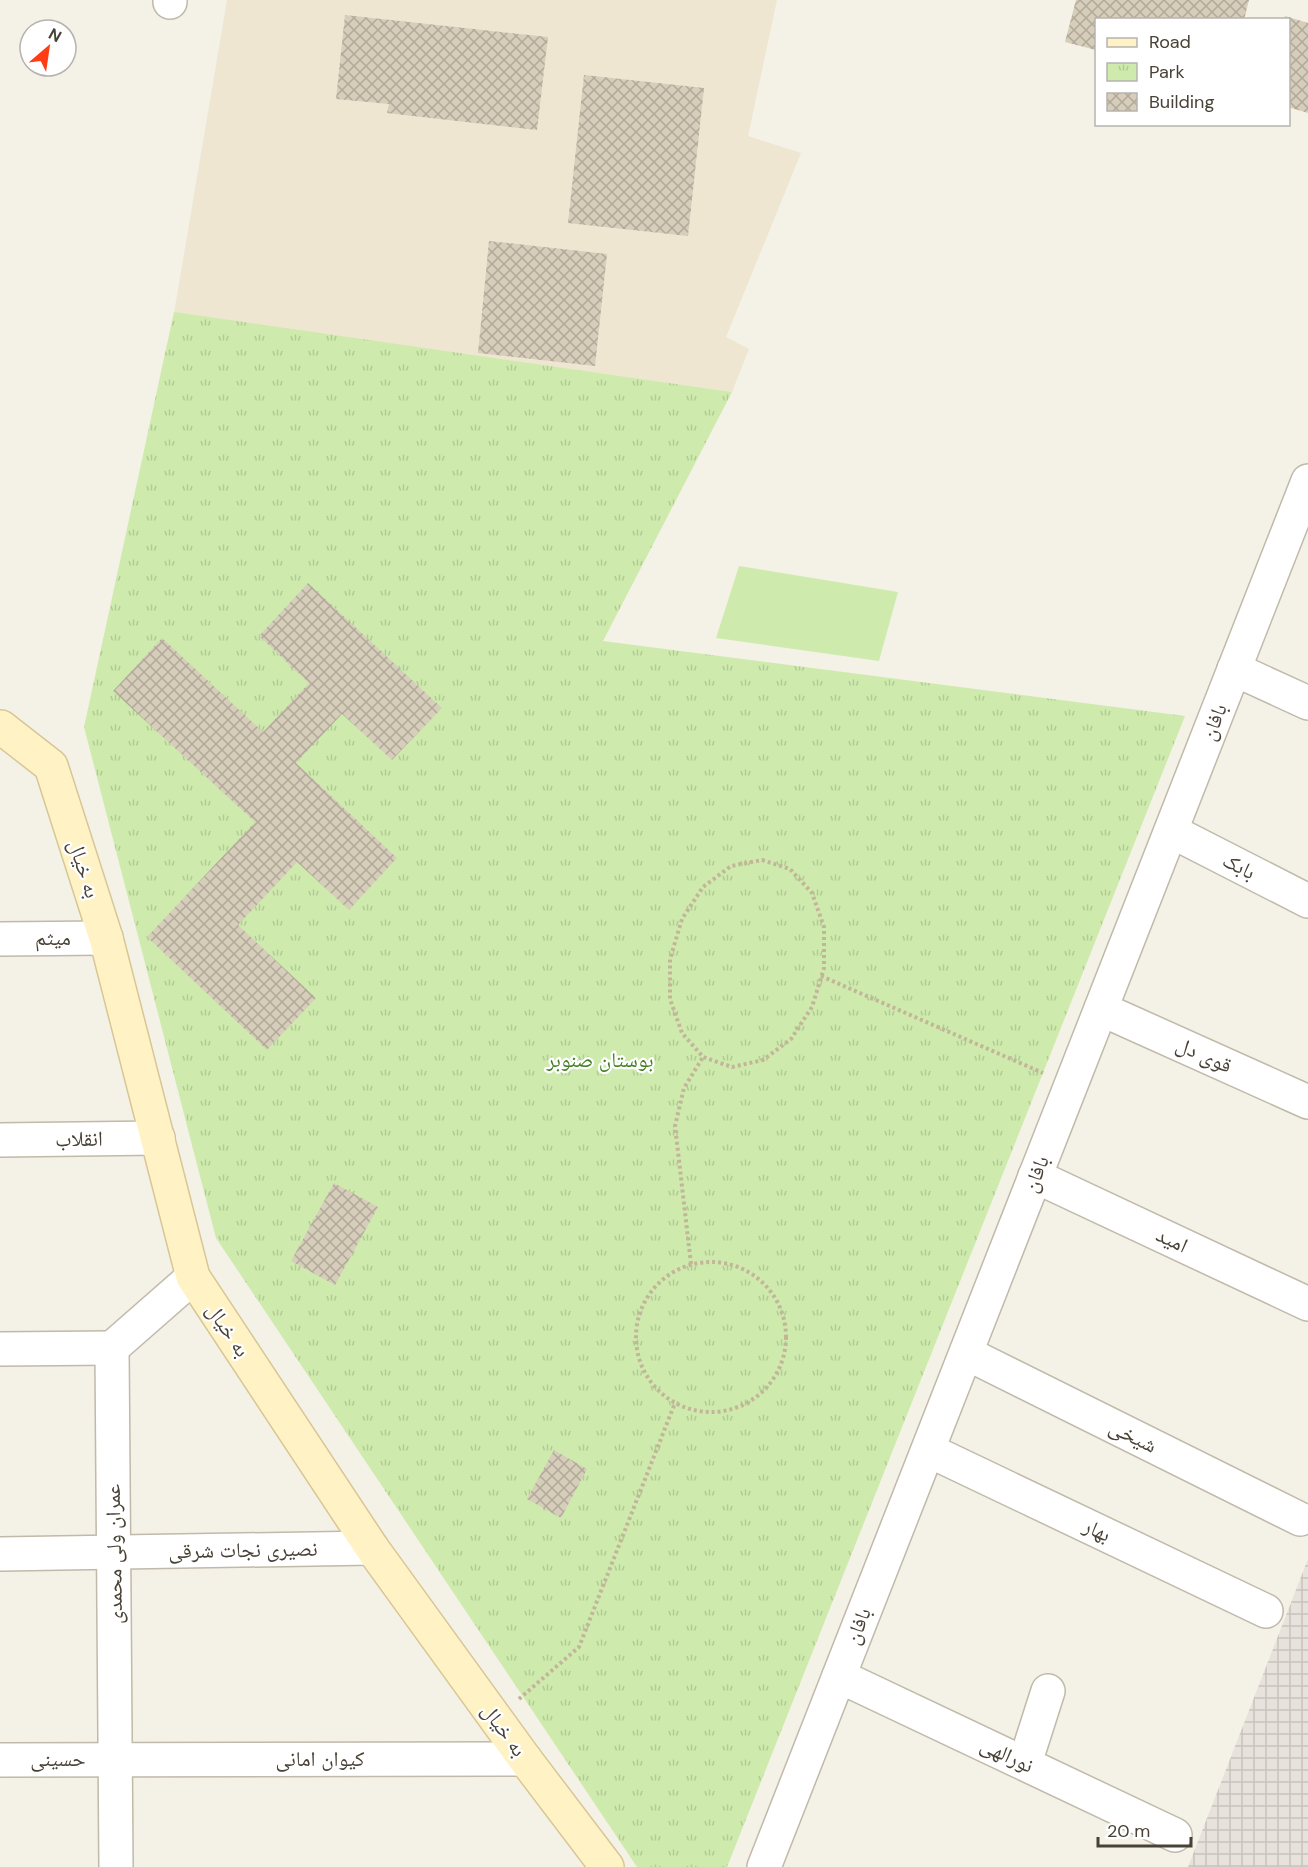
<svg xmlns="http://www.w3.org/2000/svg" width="1308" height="1867" viewBox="0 0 1308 1867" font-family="'DM Sans','Noto Naskh Arabic',sans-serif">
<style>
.industrial{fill:url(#industrial-grid)}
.education{fill:#eee6d0}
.park{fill:url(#park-tufts)}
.pitch{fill:#ceebad}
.building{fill:url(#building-cross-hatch)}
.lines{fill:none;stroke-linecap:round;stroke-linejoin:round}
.street-casing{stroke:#c1b9a9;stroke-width:36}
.secondary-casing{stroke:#d8c694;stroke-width:36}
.path{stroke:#c3b599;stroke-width:4;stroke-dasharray:3 3;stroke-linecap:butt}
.street{stroke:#fff;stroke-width:33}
.secondary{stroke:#fff3c6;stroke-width:33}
.labels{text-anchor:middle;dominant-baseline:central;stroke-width:4.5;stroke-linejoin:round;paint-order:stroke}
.street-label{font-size:21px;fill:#484135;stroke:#fff}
.park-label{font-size:21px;fill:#447e24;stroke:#fff}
</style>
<defs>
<pattern id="industrial-grid" width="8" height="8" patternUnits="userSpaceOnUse" patternTransform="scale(1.5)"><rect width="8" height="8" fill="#e7e2db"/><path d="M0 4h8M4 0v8" fill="none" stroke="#c8c3bd"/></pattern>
<pattern id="park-tufts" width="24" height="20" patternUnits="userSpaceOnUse" patternTransform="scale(1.5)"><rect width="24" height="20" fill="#ceebad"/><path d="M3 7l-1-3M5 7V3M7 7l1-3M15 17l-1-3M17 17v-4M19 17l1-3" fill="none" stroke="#b2cb95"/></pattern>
<pattern id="building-cross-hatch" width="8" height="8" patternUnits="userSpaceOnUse" patternTransform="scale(1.5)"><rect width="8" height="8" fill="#d7cdbb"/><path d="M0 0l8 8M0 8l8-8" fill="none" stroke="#b0a899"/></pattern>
</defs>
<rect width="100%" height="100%" fill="#f4f1e7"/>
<polygon class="industrial" points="1308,1559 1308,1867 1188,1867"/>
<polygon class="education" points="227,0 777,0 748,136 801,153 726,337 749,349 732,392 174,313"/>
<polygon class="park" points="174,312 732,392 603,641 1185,716 727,1867 637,1867 216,1238 84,727"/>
<polygon class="pitch" points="739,566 898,592 879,661 716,638"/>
<g class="building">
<polygon points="1076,0 1249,0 1244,20 1096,20 1096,50 1065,42"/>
<polygon points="345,15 548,37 537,130 387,113 389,104 336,99"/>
<polygon points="1285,16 1308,23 1308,113 1288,107 1288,20 1284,20"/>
<polygon points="584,75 704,88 688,236 568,223"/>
<polygon points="489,241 607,254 595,366 478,353"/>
<polygon points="308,583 442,708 392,760 342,714 296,763 397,858 349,910 297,862 238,925 316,998 267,1050 147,937 255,822 113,691 162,638 263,732 309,683 259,636"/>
<polygon points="334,1183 378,1207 335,1285 291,1261"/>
<polygon points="554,1450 587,1469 561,1518 527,1499"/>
</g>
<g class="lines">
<defs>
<g id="street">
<polyline points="170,2 170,0"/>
<polyline points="1234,669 1308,703"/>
<polyline points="1171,831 1308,901"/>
<polyline points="0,939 106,938"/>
<polyline points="1101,1009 1308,1102"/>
<polyline points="0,1140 158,1138"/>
<polyline points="1035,1176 1308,1304"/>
<polyline points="0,1349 112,1348"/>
<polyline points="966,1353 1300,1519"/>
<polyline points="928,1450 1266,1611"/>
<polyline points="0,1554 372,1548"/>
<polyline points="839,1676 1175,1835"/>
<polyline points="0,1760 525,1759"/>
<polyline points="1025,1763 1048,1691"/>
<polyline points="116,1867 112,1348 193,1277"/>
<polyline points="764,1867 1308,481"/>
</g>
<polyline id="secondary" points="1,727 51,766 106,938 193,1277 372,1548 525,1759 607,1867"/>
</defs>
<use href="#street" class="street-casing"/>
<use href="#secondary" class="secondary-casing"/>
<g class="path">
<polygon points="762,860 790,869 812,893 824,927 824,968 812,1007 791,1039 763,1060 732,1067 703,1057 682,1033 670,999 670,959 682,919 703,887 731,866"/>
<polyline points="821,976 1043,1073"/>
<circle cx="711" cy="1337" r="75"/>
<polyline points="691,1264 675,1126 684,1088 703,1057"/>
<polyline points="519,1699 579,1647 675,1403"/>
</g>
<use href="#street" class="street"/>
<use href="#secondary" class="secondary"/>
</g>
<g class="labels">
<g class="street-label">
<text transform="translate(1214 722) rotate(-69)">بافان</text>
<text transform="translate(1239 866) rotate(27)">بابک</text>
<text transform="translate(84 869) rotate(72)">به خیال</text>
<text x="53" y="938">میثم</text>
<text transform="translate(1204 1055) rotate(24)">قوی دل</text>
<text transform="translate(79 1139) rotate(-1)">انقلاب</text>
<text transform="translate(1036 1174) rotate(-69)">بافان</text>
<text transform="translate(1172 1240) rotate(25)">امید</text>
<text transform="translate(228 1330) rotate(56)">به خیال</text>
<text transform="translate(1133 1436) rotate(26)">شیخی</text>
<text transform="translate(1097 1530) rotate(25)">بهار</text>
<text transform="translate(243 1550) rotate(-1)">نصیری نجات شرقی</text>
<text transform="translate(114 1554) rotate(-91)">عمران ولی محمدی</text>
<text transform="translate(858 1626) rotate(-69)">بافان</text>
<text transform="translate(504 1730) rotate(54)">به خیال</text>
<text transform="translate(1007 1755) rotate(25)">نورالهی</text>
<text x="58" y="1759">حسینی</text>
<text x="320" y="1759">کیوان امانی</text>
</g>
<g class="park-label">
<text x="600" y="1060">بوستان صنوبر</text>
</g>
</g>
<rect x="1095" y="18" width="195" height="108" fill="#ffffff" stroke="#b6b3ae" stroke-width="1.5"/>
<rect x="1107" y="38" width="30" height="9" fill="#fff3c6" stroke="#b6b3ae" stroke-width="1.5"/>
<text x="1149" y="48" font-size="18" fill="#484135">Road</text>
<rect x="1107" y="63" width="30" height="18" fill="url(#park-tufts)" stroke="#b6b3ae" stroke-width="1.5"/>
<text x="1149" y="78" font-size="18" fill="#484135">Park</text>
<rect x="1107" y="93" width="30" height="18" fill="url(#building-cross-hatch)" stroke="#b6b3ae" stroke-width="1.5"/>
<text x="1149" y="108" font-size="18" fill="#484135">Building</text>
<g transform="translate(48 48) rotate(29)"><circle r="28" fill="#ffffff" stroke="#b6b3ae" stroke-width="1.5"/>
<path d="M0-4.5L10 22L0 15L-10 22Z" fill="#ff3c13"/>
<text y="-9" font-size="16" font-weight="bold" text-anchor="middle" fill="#484135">N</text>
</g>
<path d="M1098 1837v9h93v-9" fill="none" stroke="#484135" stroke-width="3"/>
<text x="1107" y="1837" font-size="18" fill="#484135" stroke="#ffffff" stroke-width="4.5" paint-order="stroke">20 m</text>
</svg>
